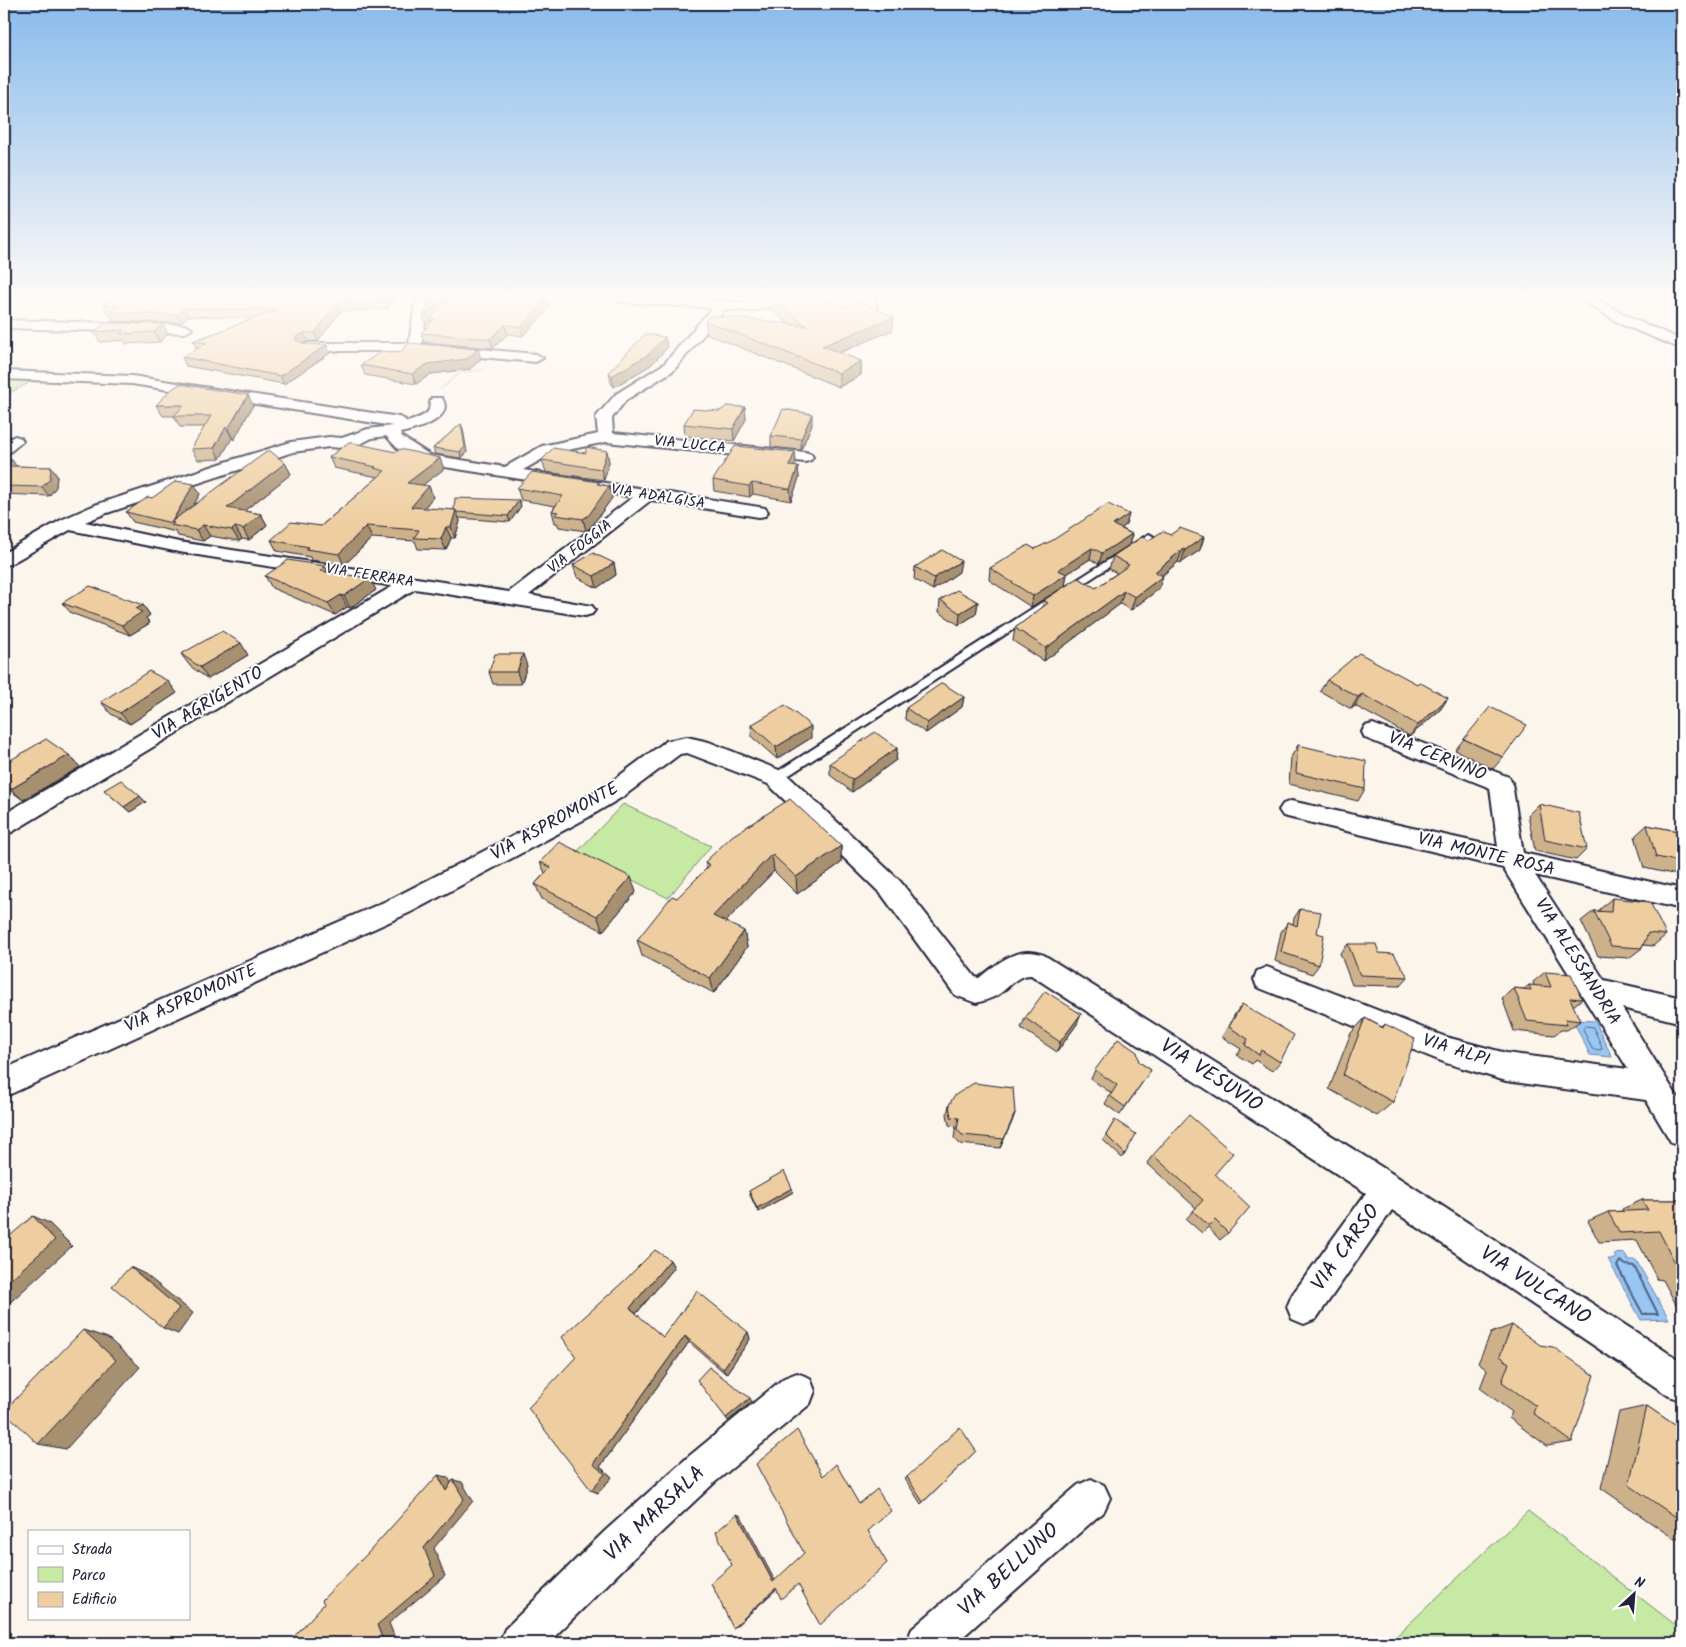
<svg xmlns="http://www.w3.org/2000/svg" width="1686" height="1647" viewBox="0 0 1686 1647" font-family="Kalam,sans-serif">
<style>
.green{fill:#c6eaa4;stroke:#748670}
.water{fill:#99c6f3;stroke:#6984a9}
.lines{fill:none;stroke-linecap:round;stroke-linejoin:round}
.shore-far1{stroke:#526485;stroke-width:1}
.shore{stroke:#526485;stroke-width:2}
.lane-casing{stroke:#22223b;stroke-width:4}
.street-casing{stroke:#22223b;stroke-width:4}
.path{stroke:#22223b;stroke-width:2;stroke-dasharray:0.5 2.5;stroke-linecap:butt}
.lane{fill:#fff;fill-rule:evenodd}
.street{fill:#fff;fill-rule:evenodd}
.wall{fill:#cdb18a;stroke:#22223b}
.shaded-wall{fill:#a79070;stroke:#22223b}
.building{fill:#eecea0;stroke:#22223b}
.labels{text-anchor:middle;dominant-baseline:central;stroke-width:4;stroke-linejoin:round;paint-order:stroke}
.far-street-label{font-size:15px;fill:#22223b;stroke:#fff}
.street-label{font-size:18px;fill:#22223b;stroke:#fff}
.near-street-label{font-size:21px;fill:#22223b;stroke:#fff}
</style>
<rect width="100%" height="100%" fill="#fcf5ec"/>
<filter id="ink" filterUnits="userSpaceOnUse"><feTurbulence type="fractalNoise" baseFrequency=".02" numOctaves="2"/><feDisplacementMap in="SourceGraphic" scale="10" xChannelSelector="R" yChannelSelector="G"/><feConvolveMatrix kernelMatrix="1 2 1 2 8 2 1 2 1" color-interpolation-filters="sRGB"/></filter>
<g filter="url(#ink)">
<g class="green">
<polygon points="4,377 38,378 4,396"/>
<polygon points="623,804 711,846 668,898 577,852"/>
<polygon points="1528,1511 1682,1630 1682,1643 1389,1643"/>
</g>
<g class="water">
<polygon points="1573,1020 1595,1021 1612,1057 1590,1055"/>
<polygon points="1624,1253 1628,1260 1636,1260 1669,1319 1641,1320 1608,1259 1616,1259 1614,1254"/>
</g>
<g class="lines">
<polygon class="shore-far1" points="1586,1026 1593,1027 1602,1047 1601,1050 1592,1049 1583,1029"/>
<polygon class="shore" points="1620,1261 1626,1265 1634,1266 1658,1314 1643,1314 1617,1266"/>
<defs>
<polygon id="lane" points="1149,534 1154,537 1152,539 780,781 772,781 770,778 772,775"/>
<g id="street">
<polygon points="416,298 428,298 422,344 536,354 543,358 536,362 415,351 308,351 301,347 308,343 409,343"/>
<path d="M615,298H677L749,303L775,298H801L795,302L749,311L725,309L674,370L626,400L612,418L613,433L805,452L811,454L813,457L811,460L805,462L606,442L553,453L523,470L759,507L765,508L768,512L765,516L759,517L651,500L529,595L592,606L595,610L592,614L585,616L415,589L12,832L4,834V814L393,586L179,552L70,530L10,564L4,565V553L61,520L95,505L235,459L291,442L329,437L342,438L368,429L393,426L132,384L4,379V371L132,376L399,417L404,419L407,422C413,420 426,416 429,410C430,405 429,402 432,398H442C456,420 413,430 400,433L402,437L430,455L505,467L542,446L598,434L596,417L616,394L664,364L712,308L621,302ZM386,436L400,451L426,464L633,497L509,592L179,542L85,522L107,513L293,452L329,447L342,448L360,444L372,438Z"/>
<polygon points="863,298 875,298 877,313 875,316 870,317 863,313"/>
<polygon points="1579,298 1595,298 1633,319 1682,340 1682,349 1623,325"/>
<polygon points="4,320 185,325 192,329 185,333 4,328"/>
<polygon points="15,436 21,438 23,441 10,452 4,454 4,442"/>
<polygon points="1373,724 1509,777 1512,783 1523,853 1682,889 1682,909 1535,875 1604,980 1682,998 1682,1023 1622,1008 1682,1104 1682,1146 1671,1142 1646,1100 1506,1081 1446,1063 1257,987 1254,979 1257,971 1267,967 1446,1037 1506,1053 1628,1069 1503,868 1283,816 1279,810 1283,804 1291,801 1498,847 1490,788 1365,738 1362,732 1365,726"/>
<path d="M687,737L709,742L784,772L900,881L975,977L979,978C999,962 1018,945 1044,955L1399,1178L1682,1362V1401L1669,1396L1392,1210L1316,1319L1304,1324L1292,1319L1287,1307L1292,1295L1366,1193L1031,975C1015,975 1008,990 996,996C990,999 983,1001 976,1003L955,995L882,895L768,784L687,753L680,754L624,796L587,818L411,912L4,1097V1069L393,898L571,806L608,784L666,741Z"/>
<polygon points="797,1373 810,1378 815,1391 810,1404 714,1483 633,1559 548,1643 499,1643 505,1629 605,1531 688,1457 784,1378"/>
<polygon points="1091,1479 1104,1485 1110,1498 1104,1511 956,1643 906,1643 912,1629 1078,1485"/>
</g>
</defs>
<use href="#lane" class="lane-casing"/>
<use href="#street" class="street-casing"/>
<polyline class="path" points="441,389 461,372 483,370"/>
<use href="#lane" class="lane"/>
<use href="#street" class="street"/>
</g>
<g class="wall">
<polygon points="111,298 395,298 387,309 341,311 318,341 308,341 303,344 330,353 284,384 186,366 182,357 197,349 193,341 256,318 188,316 181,323 114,321 109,314 108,314 103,305"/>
<polygon points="433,298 547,298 549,305 545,309 546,312 523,336 508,334 493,348 424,342 421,333 432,322 431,321 426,325"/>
<polygon points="770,298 824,298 893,330 839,353 861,361 861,375 839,387 707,334 705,321 789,324 770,309"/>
<polygon points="163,324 168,334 160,342 126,344 124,340 100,342 94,332"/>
<polygon points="665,337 667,348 651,365 614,387 611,383 609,372"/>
<polygon points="399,353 481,359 470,369 431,374 416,384 365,375 361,365"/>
<polygon points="156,405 253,405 234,440 232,438 220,459 198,460 191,449 205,427 180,427 174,416 163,416"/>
<polygon points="745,407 746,419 734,441 685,436 684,424 720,411"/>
<polygon points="461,424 463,429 467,453 461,458 435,454 433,448"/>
<polygon points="812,424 801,450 771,447 771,436"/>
<polygon points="607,451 609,462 604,480 546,472 542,460 586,453"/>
<polygon points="795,452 796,463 794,466 798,467 799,478 791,501 753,494 750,497 714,491 713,480"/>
<polygon points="329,457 444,469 422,485 429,486 433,497 424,508 454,510 519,500 521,506 510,522 459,518 460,521 455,538 451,538 446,550 418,549 415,541 372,538 344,565 311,560 310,557 277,551 271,540 321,526 378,477 334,468"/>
<polygon points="4,460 12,460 16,466 51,467 57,476 56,487 49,496 4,494"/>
<polygon points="285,463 291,474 244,511 261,514 267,525 249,540 242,539 239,541 210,536 203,541 178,536 176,532 133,522 126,512 152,498 200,494 193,505"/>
<polygon points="599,482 599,484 609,486 612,498 591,527 586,531 559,527 557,523 555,523 552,511 555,506 521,500 517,488"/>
<polygon points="1129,514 1126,525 1121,528 1132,534 1129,545 1099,564 1090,559 1067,574 1065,586 1031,607 989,580 990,568 1035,549"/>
<polygon points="1170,535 1204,537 1200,550 1181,563 1178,562 1162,576 1159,589 1131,610 1120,604 1044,661 1013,641 1015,628 1042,608 1044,600 1096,588 1117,573 1109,569 1113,556 1149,540"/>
<polygon points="614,563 616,575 597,588 577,577 573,565"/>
<polygon points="915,567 959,572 933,590 914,579"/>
<polygon points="328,572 376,590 350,608 347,607 335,615 272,588 265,576"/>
<polygon points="940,600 978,602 976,614 959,625 939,612"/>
<polygon points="62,603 143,605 150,615 146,618 150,623 130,635 71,613"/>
<polygon points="181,654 248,655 208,679 190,666"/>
<polygon points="527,666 521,684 493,684 489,672"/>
<polygon points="1327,680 1417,684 1448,698 1440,710 1410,736 1355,706 1351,709 1320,691"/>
<polygon points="177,693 130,724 111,714 101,702"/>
<polygon points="964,697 962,707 926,733 905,719 906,708"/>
<polygon points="751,725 811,738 777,759 752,737"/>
<polygon points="1464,739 1503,757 1493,769 1455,750"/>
<polygon points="1298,745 1365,789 1358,801 1289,784 1291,757"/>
<polygon points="897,748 896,760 852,792 830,775 830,763"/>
<polygon points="69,755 80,767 23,800 4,786 4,764"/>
<polygon points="104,790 146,802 130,812 110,795"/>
<polygon points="1539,804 1587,849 1576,860 1535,851 1528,815"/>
<polygon points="1647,825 1682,832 1682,876 1644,868 1635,836"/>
<polygon points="841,846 841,863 797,894 774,871 725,922 744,931 747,947 714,993 642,956 637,940 707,869 705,862"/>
<polygon points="540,862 636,892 603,931 542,899 535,884 545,873"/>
<polygon points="1612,898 1666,935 1653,946 1643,945 1642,948 1629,958 1598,956 1581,921 1594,911 1599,911 1600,909"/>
<polygon points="1300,909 1319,965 1312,974 1275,961 1281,932 1288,922 1293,924 1294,918"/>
<polygon points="1348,944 1379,953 1408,977 1400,986 1352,985 1340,953"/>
<polygon points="1545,972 1582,999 1573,1006 1580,1021 1567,1030 1561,1030 1554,1035 1514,1031 1502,998 1514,988 1524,989 1529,985 1534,986 1533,982"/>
<polygon points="1242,1004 1280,1062 1272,1071 1255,1060 1252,1064 1237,1055 1241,1049 1222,1037 1235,1014"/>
<polygon points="1081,1014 1077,1024 1057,1052 1021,1028 1025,1018"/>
<polygon points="1365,1018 1382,1027 1385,1024 1393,1102 1377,1116 1329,1089 1351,1033"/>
<polygon points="1139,1062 1151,1070 1120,1115 1105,1104 1111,1093 1091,1079 1095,1070"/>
<polygon points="949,1105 1015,1113 1000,1148 960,1144 954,1138 956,1126 949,1125 947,1114"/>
<polygon points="1115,1120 1125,1154 1122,1158 1103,1140"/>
<polygon points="1153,1155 1215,1174 1228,1233 1220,1240 1208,1227 1202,1233 1186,1219 1196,1208 1147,1163"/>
<polygon points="749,1191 793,1192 758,1212 750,1195"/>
<polygon points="1642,1200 1682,1200 1682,1312 1680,1312 1663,1280 1657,1279 1637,1240 1599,1242 1588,1221 1608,1212 1623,1211 1622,1209"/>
<polygon points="670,1260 674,1268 636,1314 663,1337 748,1332 750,1339 726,1374 689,1342 600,1467 612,1477 598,1493 591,1490 576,1357"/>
<polygon points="1512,1325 1572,1442 1547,1446 1509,1418 1512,1412 1480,1388 1487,1370 1478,1363 1491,1333"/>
<polygon points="1647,1406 1682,1430 1682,1537 1673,1538 1601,1488 1619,1412"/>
<polygon points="976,1451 921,1504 905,1479 907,1477"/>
</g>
<g class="shaded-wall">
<polygon points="4,298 15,298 4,304"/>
<polygon points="386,298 395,298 387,309 384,301"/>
<polygon points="446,298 459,298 430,319 431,321 426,325 423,316"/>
<polygon points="546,298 547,298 549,305 545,309 546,312 523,336 521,327"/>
<polygon points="337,303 341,311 318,341 315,333"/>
<polygon points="184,308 188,316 181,323 176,315"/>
<polygon points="894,317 893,330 822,360 822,346"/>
<polygon points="163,324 168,334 160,342 154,332"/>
<polygon points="505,325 508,334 493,348 490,339"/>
<polygon points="304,333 308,341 300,345 296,340 296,337"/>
<polygon points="665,337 667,348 651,365 614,387 612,376"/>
<polygon points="327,345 330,353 284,384 280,376"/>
<polygon points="478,349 481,359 470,369 431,374 416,384 412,374 428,364"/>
<polygon points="861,361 861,375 839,387 839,373"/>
<polygon points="248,395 253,405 234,440 228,429"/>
<polygon points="745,407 746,419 734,441 733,429"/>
<polygon points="812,414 812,424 801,450 801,439"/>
<polygon points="461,424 463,429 467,453 461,458 460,452"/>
<polygon points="226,427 232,438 220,459 214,448"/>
<polygon points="607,451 609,462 604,480 601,469"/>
<polygon points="795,452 796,463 790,477 789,466"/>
<polygon points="440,458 444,469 411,494 407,483"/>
<polygon points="12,460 18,469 6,466"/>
<polygon points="285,463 291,474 234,519 227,508"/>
<polygon points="51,467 57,476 56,487 49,496 42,487"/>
<polygon points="798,467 799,478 791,501 790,489"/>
<polygon points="752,483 753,494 750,497 749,486"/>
<polygon points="194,484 200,494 181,527 172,522"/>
<polygon points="429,486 433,497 416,518 411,507"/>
<polygon points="609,486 612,498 591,527 586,531 583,519"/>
<polygon points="519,500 521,506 510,522 508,516"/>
<polygon points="456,510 460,521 455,538 451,527"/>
<polygon points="261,514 267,525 249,540 243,529"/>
<polygon points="1129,514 1126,525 1111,536 1113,525"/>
<polygon points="203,525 210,536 203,541 196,530"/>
<polygon points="366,526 372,538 344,565 339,554"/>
<polygon points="235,527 242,539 239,541 232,530"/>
<polygon points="446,527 451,538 446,550 441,539"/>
<polygon points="1132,534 1129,545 1099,564 1102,553"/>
<polygon points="1204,537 1200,550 1181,563 1185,550"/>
<polygon points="1092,548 1090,559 1056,581 1058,570"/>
<polygon points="1183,549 1178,562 1150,585 1155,572"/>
<polygon points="961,561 959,572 933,590 934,578"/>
<polygon points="614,563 616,575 597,588 594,576"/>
<polygon points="325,566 331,578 320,571"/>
<polygon points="1067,574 1065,586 1031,607 1033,596"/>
<polygon points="1163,576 1159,589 1131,610 1135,597"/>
<polygon points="370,578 376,590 350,608 344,596"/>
<polygon points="1124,591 1120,604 1044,661 1046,648"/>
<polygon points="341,595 347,607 335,615 328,603"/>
<polygon points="978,602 976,614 959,625 960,613"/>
<polygon points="143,605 150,615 146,618 150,623 130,635 122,625 136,609"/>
<polygon points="241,643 248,655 208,679 200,667"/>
<polygon points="523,654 527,666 521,684 517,672"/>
<polygon points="168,681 177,693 130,724 120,713"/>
<polygon points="1362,694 1355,706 1351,709 1358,697"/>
<polygon points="964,697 962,707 926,733 927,723"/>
<polygon points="1448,698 1440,710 1410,736 1418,725"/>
<polygon points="811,726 811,738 777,759 776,747"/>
<polygon points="897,748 896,760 852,792 852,780"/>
<polygon points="69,755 80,767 23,800 11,789"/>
<polygon points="140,796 146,802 130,812 124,807"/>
<polygon points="841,846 841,863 797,894 796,877"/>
<polygon points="772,854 774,871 716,932 713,916"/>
<polygon points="631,877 636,892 603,931 597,916"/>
<polygon points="744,931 747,947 714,993 710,978"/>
<polygon points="1081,1014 1077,1024 1057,1052 1060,1042"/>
<polygon points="1015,1113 1012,1122 1000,1148 1004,1139"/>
<polygon points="792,1188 793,1192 758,1212 757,1208"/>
<polygon points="33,1216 49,1223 72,1246 4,1308 4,1285"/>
<polygon points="670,1260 674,1268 635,1315 630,1308"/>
<polygon points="130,1267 145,1274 193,1313 178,1334 163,1328"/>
<polygon points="83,1330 108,1338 140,1367 66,1449 38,1444"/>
<polygon points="748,1332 750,1339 726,1374 723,1369"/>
<polygon points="685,1336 689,1342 600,1467 612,1477 598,1493 591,1490 593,1464"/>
<polygon points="750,1398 752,1402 728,1421 726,1418"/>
<polygon points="438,1475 448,1477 456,1493 446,1491"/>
<polygon points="453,1480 462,1482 473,1501 434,1548 445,1576 389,1623 397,1643 384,1643 377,1625 424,1548"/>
<polygon points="737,1514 741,1516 775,1581 773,1582"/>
<polygon points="776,1588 778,1588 736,1626 733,1628"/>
</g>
<g class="building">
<polygon points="111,298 386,298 384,301 337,303 315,333 304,333 296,337 296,340 304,344 327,345 280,376 182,357 207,343 193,341 277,310 184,308 176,315 109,312 118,306 103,305"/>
<polygon points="433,298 446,298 423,316"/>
<polygon points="451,298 546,298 541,303 544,303 521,327 505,325 490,339 421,333 435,319 430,319"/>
<polygon points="772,298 824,298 845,307 859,301 894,317 822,346 861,361 839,373 705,321 710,315 807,326"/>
<polygon points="106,323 163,324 154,332 120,334 124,330 94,332"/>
<polygon points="645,334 665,337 649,354 612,376 609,372"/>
<polygon points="409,343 478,349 467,359 428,364 412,374 361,365 382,351 399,353"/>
<polygon points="180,384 248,395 228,429 226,427 214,448 191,449 211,416 174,416 184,405 156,405 172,389"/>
<polygon points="727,406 745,407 733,429 684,424 693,409 720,411"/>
<polygon points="783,409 812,414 801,439 771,436"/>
<polygon points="461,424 465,447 460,452 433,448"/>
<polygon points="349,442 396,452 400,449 440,458 407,483 429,486 411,507 456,510 451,527 446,527 441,539 414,538 419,530 366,526 339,554 306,549 309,547 271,540 291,522 321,526 385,471 374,468 376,467 329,457"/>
<polygon points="735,446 795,452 789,466 798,467 790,489 752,483 749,486 713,480"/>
<polygon points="586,447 607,451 601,469 542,460 553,448 586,453"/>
<polygon points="269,450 285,463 227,508 261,514 243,529 235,527 232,530 203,525 196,530 171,525 174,523 171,522"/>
<polygon points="4,460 12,460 6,466 51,467 50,479 42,487 4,486"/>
<polygon points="532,472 599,482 597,484 609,486 589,515 583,519 555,515 558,512 552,511 563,496 517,488"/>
<polygon points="176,481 194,484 171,523 126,512 148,497 152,498"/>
<polygon points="455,498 519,500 508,516 456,512 456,510 454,510"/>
<polygon points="1108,504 1129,514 1113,525 1132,534 1102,553 1092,548 1058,570 1067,574 1033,596 990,568 1028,545 1035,549 1053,540"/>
<polygon points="1180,528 1204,537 1185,550 1183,549 1155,572 1163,576 1135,597 1124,591 1046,648 1015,628 1048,603 1044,600 1078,578 1096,588 1129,565 1113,556 1142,537 1149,540 1163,531 1170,535"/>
<polygon points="942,550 961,561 934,578 915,567"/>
<polygon points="593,553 614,563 594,576 573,565"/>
<polygon points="288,560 325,566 320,571 370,578 344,596 341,595 328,603 265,576"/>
<polygon points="90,586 143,605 136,609 142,612 122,625 62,603"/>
<polygon points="957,590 978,602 960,613 940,600"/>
<polygon points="222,631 241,643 200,667 181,654"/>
<polygon points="1359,653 1417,684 1419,682 1448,698 1418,725 1362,694 1358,697 1327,680"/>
<polygon points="495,654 523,654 517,672 489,672"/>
<polygon points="149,671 168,681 120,713 101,702"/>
<polygon points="942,683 964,697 927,723 906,708"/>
<polygon points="785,705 811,726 776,747 751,725"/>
<polygon points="1490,707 1527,725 1503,757 1464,739"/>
<polygon points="875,732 897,748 852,780 830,763"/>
<polygon points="46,739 69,755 11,789 4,783 4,764"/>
<polygon points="1298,745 1366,761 1365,789 1296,773"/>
<polygon points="121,780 140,796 124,807 104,790"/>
<polygon points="790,799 841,846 796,877 772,854 713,916 744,931 710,978 637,940 672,896 677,898 710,865 705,862 732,836"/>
<polygon points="1539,804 1579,813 1587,849 1545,840"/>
<polygon points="1647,825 1682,832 1682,862 1656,857"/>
<polygon points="559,842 631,877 597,916 535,884 551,867 540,862"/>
<polygon points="1612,898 1650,902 1666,935 1648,933 1642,948 1611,946 1594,911 1611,912"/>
<polygon points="1300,909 1321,912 1317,933 1324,935 1319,965 1281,952 1288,922 1297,926"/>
<polygon points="1348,944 1376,944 1379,953 1394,954 1408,977 1360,975"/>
<polygon points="1545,972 1571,974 1582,999 1570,998 1580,1021 1565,1019 1567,1025 1527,1021 1514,988 1531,990 1529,985 1551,987"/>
<polygon points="1045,991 1081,1014 1060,1042 1025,1018"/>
<polygon points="1242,1004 1294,1035 1280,1062 1261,1050 1259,1055 1245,1045 1248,1039 1229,1027"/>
<polygon points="1365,1018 1383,1028 1385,1024 1415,1039 1393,1102 1343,1075"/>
<polygon points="1118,1039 1137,1052 1139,1062 1151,1070 1125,1107 1110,1096 1117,1085 1095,1070"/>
<polygon points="974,1083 1013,1088 1015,1113 1004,1139 962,1135 957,1129 959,1118 951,1117 949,1105 954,1096"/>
<polygon points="1189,1115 1233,1153 1215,1174 1250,1207 1228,1233 1215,1220 1209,1226 1193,1211 1203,1200 1153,1155"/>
<polygon points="1115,1120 1136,1134 1125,1154 1106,1135"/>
<polygon points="784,1171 792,1188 757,1208 749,1191"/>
<polygon points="1642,1200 1682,1200 1682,1272 1679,1271 1659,1231 1620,1233 1608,1212 1648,1210"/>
<polygon points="33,1216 55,1240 4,1285 4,1241"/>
<polygon points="655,1250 670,1260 630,1308 663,1337 697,1291 748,1332 723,1369 685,1336 593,1464 605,1474 591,1490 528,1408 576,1357 562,1337 624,1281"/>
<polygon points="130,1267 179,1308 163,1328 112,1286"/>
<polygon points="1512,1325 1540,1345 1553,1347 1594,1375 1572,1442 1533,1413 1536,1406 1502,1382 1509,1363 1500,1356"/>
<polygon points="83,1330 116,1360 38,1444 4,1411"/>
<polygon points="709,1367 750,1398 726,1418 697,1380"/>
<polygon points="1647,1406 1682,1430 1682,1521 1629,1485"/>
<polygon points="960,1427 976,1451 923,1502 907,1477"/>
<polygon points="797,1430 823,1476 836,1464 859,1504 877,1489 891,1511 868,1531 887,1563 820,1625 798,1584 781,1599 776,1588 733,1628 711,1583 732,1565 716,1532 737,1514 773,1582 804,1553 756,1464"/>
<polygon points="438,1475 446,1491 453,1480 464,1499 424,1548 435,1576 377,1625 384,1643 288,1643 324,1604 322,1600 368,1553"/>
</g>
</g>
<linearGradient id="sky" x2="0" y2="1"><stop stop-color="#88bbec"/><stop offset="0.56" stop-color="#fefaf6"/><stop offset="1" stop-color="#fefaf6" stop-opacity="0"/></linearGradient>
<rect width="1686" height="529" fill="url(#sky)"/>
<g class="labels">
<g class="far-street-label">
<text transform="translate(690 445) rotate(6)">VIA LUCCA</text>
<text transform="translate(658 497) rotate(9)">VIA ADALGISA</text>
<text transform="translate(580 547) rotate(-38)">VIA FOGGIA</text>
<text transform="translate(370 576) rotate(9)">VIA FERRARA</text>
</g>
<g class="street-label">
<text transform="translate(208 704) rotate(-31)">VIA AGRIGENTO</text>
<text transform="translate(1437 757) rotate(22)">VIA CERVINO</text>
<text transform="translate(555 822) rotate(-29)">VIA ASPROMONTE</text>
<text transform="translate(1486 855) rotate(13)">VIA MONTE ROSA</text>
<text transform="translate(1577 962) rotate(58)">VIA ALESSANDRIA</text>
<text transform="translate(191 999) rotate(-24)">VIA ASPROMONTE</text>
<text transform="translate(1456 1051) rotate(18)">VIA ALPI</text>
</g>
<g class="near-street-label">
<text transform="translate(1211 1076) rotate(33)">VIA VESUVIO</text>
<text transform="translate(1346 1248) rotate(-54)">VIA CARSO</text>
<text transform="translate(1535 1286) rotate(33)">VIA VULCANO</text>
<text transform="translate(655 1514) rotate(-43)">VIA MARSALA</text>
<text transform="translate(1009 1570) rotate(-42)">VIA BELLUNO</text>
</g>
</g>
<rect width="1686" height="1647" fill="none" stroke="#fff" stroke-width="20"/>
<rect x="10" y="10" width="1666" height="1627" fill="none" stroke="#22223b" stroke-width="2" filter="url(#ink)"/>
<rect x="28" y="1530" width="162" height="90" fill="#ffffff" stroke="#a7a7b1"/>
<rect x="38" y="1546" width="25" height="8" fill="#ffffff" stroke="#a7a7b1"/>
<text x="72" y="1554" font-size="15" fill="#22223b">Strada</text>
<rect x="38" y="1567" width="25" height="15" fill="#c6eaa4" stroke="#a7a7b1"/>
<text x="72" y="1580" font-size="15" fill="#22223b">Parco</text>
<rect x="38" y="1592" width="25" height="15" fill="#eecea0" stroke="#a7a7b1"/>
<text x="72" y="1604" font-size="15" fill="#22223b">Edificio</text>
<g transform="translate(1634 1594) rotate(26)" stroke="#ffffff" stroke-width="4" paint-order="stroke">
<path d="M0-4L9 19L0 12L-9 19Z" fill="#22223b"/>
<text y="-8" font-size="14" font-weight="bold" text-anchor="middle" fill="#22223b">N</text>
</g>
</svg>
